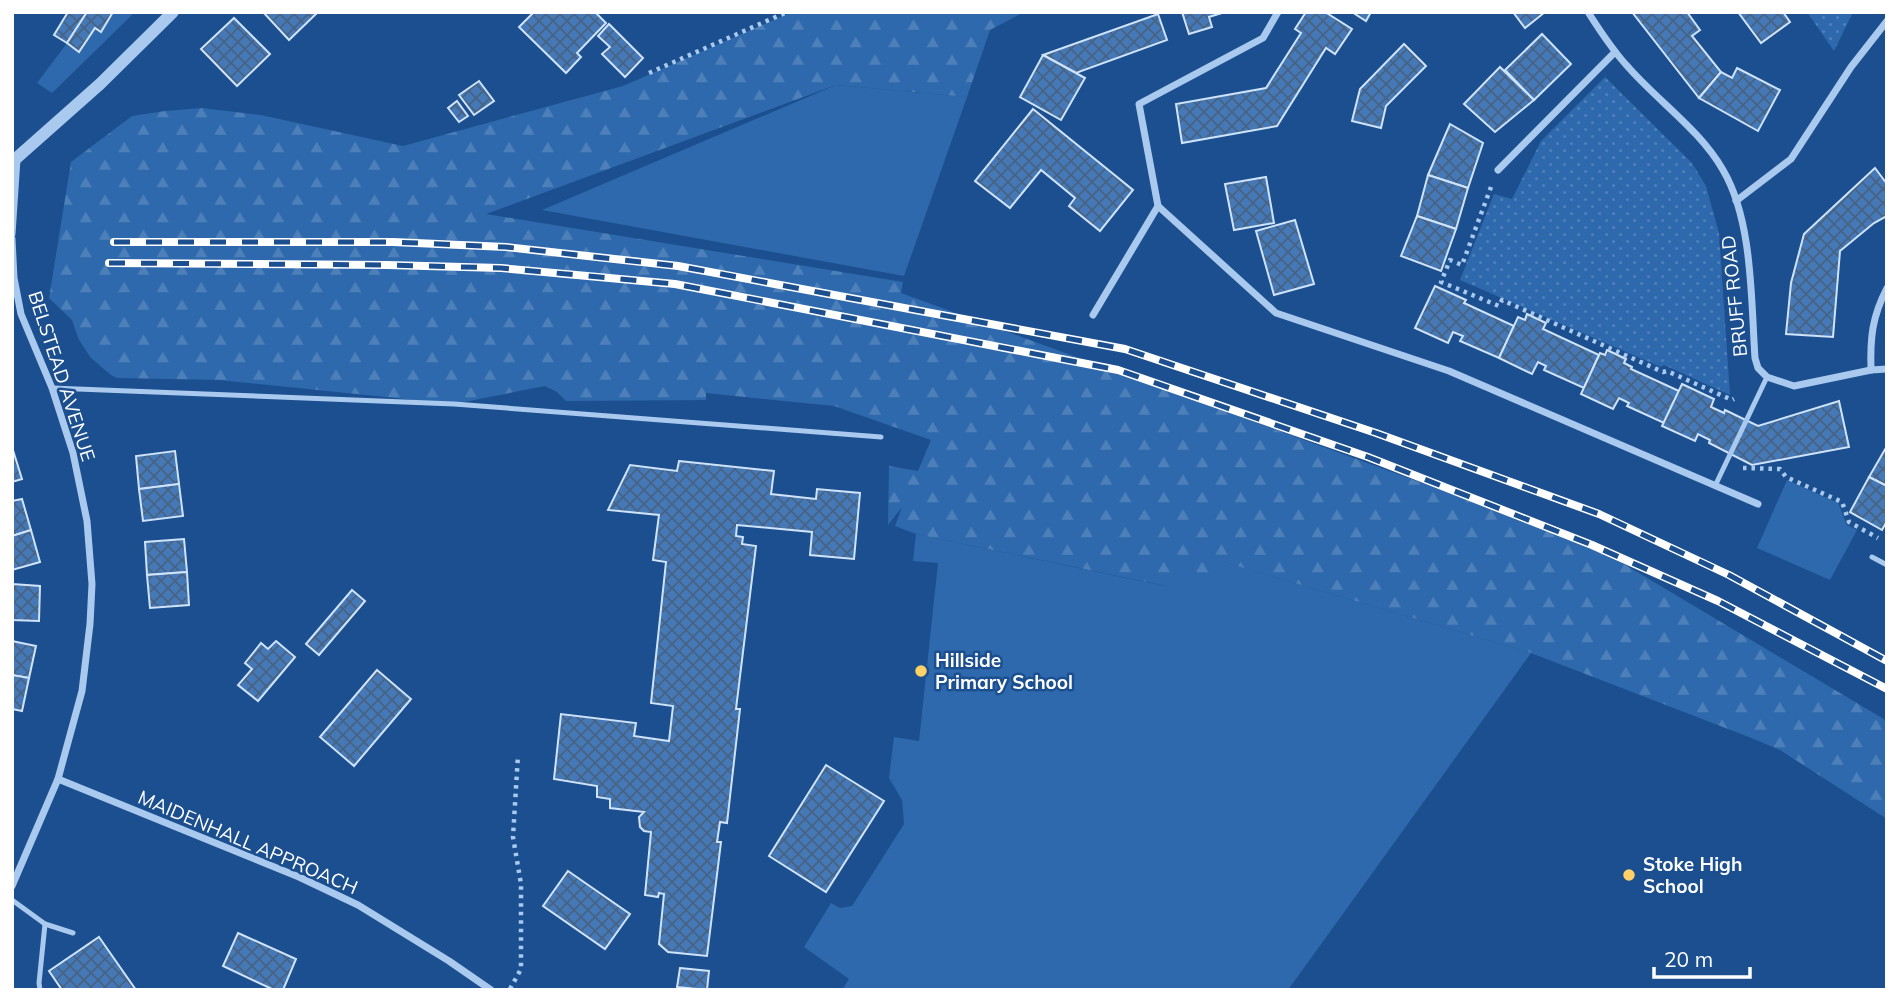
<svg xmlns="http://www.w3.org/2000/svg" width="1899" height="1002" viewBox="0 0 1899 1002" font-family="Mulish,sans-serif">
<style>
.green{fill:#2e69ad}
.forest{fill:url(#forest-firs)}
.park{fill:url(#park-dots)}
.building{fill:url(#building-cross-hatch);stroke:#cfe3fa;stroke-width:2}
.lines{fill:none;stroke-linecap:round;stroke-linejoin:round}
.path{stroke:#a9c9ee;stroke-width:4.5;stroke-dasharray:3.5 5;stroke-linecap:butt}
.service{stroke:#a9c9ee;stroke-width:5}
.minor{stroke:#a9c9ee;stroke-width:7}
.tertiary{stroke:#a9c9ee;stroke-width:12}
.rail-casing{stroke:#fff;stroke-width:8}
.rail{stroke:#1b4f8f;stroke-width:5;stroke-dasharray:16;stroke-linecap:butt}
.poi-dot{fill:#ffd166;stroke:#1b4f8f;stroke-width:2.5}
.labels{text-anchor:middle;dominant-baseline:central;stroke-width:5;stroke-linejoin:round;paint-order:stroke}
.street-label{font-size:19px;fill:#fff;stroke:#1b4f8f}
.poi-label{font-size:19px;font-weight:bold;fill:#fff;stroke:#1b4f8f;text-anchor:start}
</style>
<defs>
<pattern id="forest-firs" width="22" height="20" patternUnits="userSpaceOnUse" patternTransform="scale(1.75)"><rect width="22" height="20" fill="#2e69ad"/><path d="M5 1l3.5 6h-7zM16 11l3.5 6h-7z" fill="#4d80b9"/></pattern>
<pattern id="park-dots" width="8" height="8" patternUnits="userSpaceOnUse" patternTransform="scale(1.75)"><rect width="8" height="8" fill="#2e69ad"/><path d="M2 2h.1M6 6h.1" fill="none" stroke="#4d80b9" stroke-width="1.8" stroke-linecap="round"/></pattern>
<pattern id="building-cross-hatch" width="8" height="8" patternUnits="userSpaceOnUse" patternTransform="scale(1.75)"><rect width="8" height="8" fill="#4478b7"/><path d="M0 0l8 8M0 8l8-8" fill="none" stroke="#486282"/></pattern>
</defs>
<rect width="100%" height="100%" fill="#1b4f8f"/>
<g class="green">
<polygon points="113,12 135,12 52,93 37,83 67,43 79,52 95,28 101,31"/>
<polygon points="836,85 967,97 904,276 542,210"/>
<polygon points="1787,480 1838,503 1847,525 1857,530 1830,580 1757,548"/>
<polygon points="916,534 1165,586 1190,552 1531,653 1288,990 842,990 849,979 804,947 831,903 840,908 852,906 904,824 902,800 889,778 894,737 919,741 938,563 913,561"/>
</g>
<polygon class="forest" points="792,12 1024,12 990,30 967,97 836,85 486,214 903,282 901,293 1592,545 1887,721 1887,819 1780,750 1754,739 1531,653 1220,561 1214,579 1177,570 1166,586 916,534 895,526 902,507 888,525 889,466 918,471 931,440 834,406 706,393 706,400 566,401 557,392 545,386 454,404 219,380 117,378 111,375 91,358 79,340 72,320 49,298 71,162 132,116 165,111 202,108 261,115 403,146 623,86"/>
<g class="park">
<polygon points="1807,12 1853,12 1834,51"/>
<polygon points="1605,77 1692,163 1706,186 1719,233 1730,395 1664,365 1661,367 1460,280 1494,194 1512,199 1541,141"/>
</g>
<g class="building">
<polygon points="68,12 87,12 67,43 54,35"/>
<polygon points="87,12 113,12 101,32 95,28 79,52 67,43"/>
<polygon points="263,12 318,12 289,40"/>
<polygon points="534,12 595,12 606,23 577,53 581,57 566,73 519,27"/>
<polygon points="1182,12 1225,12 1209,17 1212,27 1189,34"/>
<polygon points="1306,12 1325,12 1352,29 1335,54 1326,48 1277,126 1182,143 1176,104 1266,88 1301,33 1295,29"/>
<polygon points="1352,12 1371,12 1366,21"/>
<polygon points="1513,12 1545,12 1525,28"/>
<polygon points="1632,12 1687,12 1700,30 1692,36 1721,72 1699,98"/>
<polygon points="1738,12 1783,12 1790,22 1761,43"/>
<polygon points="1158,14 1167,40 1076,73 1043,55"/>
<polygon points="234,18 270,54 237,86 201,49"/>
<polygon points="609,24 643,58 625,77 602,54 610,47 598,36"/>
<polygon points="1542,34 1571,64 1534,100 1505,70"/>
<polygon points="1404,44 1426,66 1386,106 1381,128 1352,121 1360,89"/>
<polygon points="1043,55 1085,78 1061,120 1020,97"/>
<polygon points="1500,67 1534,100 1495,132 1464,104"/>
<polygon points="1737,68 1780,90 1758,131 1699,98 1721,72 1732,78"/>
<polygon points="479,81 494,101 474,115 459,95"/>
<polygon points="457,101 468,116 459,122 448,108"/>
<polygon points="1033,109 1133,190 1100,231 1069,206 1075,198 1041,170 1010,208 975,181"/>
<polygon points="1450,124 1483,143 1468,188 1428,175"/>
<polygon points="1875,168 1887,184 1887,216 1874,223 1840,251 1833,337 1786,334 1791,283 1804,234"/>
<polygon points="1428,175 1468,188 1456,229 1417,216"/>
<polygon points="1266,177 1274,223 1234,230 1225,184"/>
<polygon points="1417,216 1456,229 1441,271 1401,256"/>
<polygon points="1295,220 1314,284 1274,295 1256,231"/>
<polygon points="1435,286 1466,300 1464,303 1514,326 1499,358 1460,341 1463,336 1453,332 1448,343 1415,328"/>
<polygon points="1527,314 1546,323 1543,329 1599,355 1584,388 1544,370 1546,366 1538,362 1532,374 1499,358 1518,317 1525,320"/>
<polygon points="1607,350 1626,359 1624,363 1632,367 1631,369 1679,391 1664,423 1627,406 1629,403 1619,398 1613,409 1581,394 1600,353 1605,355"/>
<polygon points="1682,384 1714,399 1711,407 1724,413 1725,410 1758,426 1839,401 1849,447 1752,465 1709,443 1710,440 1698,434 1695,441 1662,426"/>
<polygon points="1887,446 1887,486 1869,477"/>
<polygon points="12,447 22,479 12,482"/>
<polygon points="175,451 179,484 139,489 136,456"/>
<polygon points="679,461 774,471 771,494 816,499 817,489 860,493 854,559 810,555 812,532 737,525 736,536 743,537 742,544 756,546 736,709 740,709 727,823 720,822 717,842 721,842 707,956 668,952 659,944 664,894 659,893 658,897 645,895 651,832 644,831 640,827 639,817 644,812 610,808 610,799 597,797 597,786 554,779 561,714 636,723 634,736 669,741 673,706 651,703 666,562 653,560 659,515 608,510 630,465 677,471"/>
<polygon points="1869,477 1887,486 1887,521 1882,530 1850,512"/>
<polygon points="179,484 183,516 143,521 139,489"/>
<polygon points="22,499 31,530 12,536 12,501"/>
<polygon points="31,530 40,562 12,570 12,536"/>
<polygon points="184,539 187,572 147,575 145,542"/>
<polygon points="187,572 189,605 150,608 147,575"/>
<polygon points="12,584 40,586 39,621 12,620"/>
<polygon points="352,590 365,601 319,655 306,644"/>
<polygon points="12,641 36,646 29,678 12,675"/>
<polygon points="276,641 295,657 258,701 238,685 252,669 245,663 261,643 268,649"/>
<polygon points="377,670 411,699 354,766 320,737"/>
<polygon points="12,675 29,678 22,711 12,709"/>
<polygon points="826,765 884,801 826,892 769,856"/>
<polygon points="568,871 630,914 605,949 543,906"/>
<polygon points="238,933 296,959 283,990 274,990 223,966"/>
<polygon points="99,937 136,990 62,990 49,971"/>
<polygon points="680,968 709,971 707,990 677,987"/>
</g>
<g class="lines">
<g class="path">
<polyline points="649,73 787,12"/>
<polyline points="1491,187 1462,265 1450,260 1441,282 1499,306 1502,300 1663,372 1667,371 1732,400 1734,399"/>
<polyline points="1743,468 1780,469 1786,477 1842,502 1849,522 1878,538"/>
<polyline points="510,989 521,969 521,884 513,837 518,755"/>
</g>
<g class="service">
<polyline points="52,388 454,404 881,437"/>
<polyline points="1715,486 1767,377"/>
<polyline points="1872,557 1887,565"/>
<polyline points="12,900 45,924 39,983 40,990"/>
<polyline points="45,924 73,933"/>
</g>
<g class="minor">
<path d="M1588,12C1600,31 1613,51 1629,68C1659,102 1700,130 1723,170C1753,221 1751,301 1755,358L1758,368L1767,377L1794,386L1871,370L1887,369"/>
<polyline points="1498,170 1615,52"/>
<polyline points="1736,201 1791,159 1851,67 1887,21"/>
<polyline points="1158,206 1276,313 1449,371 1758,504"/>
<polyline points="12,234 17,159"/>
<polyline points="12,239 14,278 21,314 52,388 73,453 87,521 92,584 90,624 82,691 58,779 12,886"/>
<polyline points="1093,315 1158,206 1139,104 1263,38 1278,12"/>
<path d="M1871,370C1870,338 1872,317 1887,288"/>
<polyline points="58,779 299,877 358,905 449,961 491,990"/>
</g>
<polyline class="tertiary" points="12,162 100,84 173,12"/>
<defs>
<g id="rail">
<polyline points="114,242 393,242 506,247 678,266 1125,349 1376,433 1599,514 1729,575 1887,661"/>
<polyline points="109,263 387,265 501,268 675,284 1118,370 1368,457 1592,545 1718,601 1887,689"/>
</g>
</defs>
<use href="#rail" class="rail-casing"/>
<use href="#rail" class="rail"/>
</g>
<g class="poi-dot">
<circle cx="921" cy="671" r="7"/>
<circle cx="1629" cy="875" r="7"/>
</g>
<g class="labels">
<g class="street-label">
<text transform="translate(1734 296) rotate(-96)">BRUFF ROAD</text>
<text transform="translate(62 376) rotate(72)">BELSTEAD AVENUE</text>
<text transform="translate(248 842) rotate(23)">MAIDENHALL APPROACH</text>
</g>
<g class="poi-label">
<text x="935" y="660">Hillside<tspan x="935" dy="22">Primary School</tspan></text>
<text x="1643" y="864">Stoke High<tspan x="1643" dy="22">School</tspan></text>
</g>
</g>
<rect width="1899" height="1002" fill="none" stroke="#ffffff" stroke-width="28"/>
<path d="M1654 967v10h96v-10" fill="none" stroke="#ffffff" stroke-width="3.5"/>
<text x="1664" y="967" font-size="21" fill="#ffffff" stroke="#1b4f8f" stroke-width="5" paint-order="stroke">20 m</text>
</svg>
